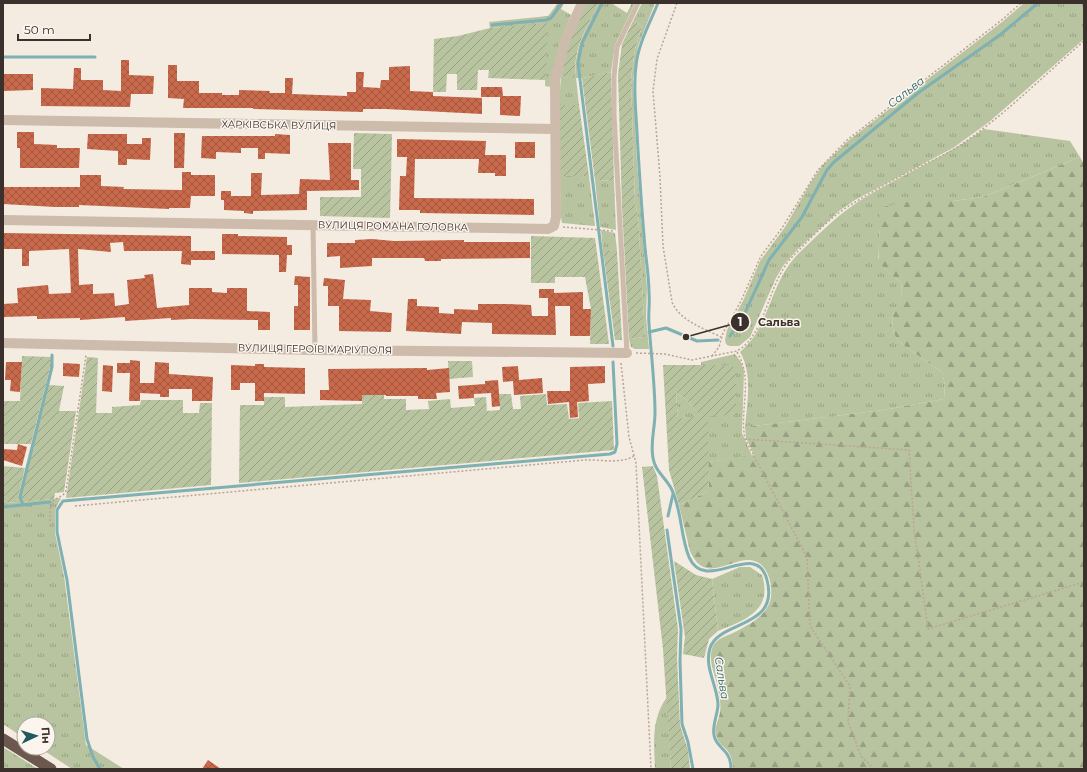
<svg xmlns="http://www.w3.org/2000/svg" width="1087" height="772" viewBox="0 0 1087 772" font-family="Montserrat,sans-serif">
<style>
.grass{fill:url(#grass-tufts)}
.forest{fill:url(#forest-firs)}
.garden{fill:url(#garden-furrows);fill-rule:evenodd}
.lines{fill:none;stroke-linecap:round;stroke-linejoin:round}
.stream{stroke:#7fb0b2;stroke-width:3}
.building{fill:url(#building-cross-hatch)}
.path{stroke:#b9a596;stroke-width:1.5;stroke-dasharray:2 2;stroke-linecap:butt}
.service{stroke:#cdbbac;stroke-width:5}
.minor{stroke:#cdbbac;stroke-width:10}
.trunk{stroke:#6c584f;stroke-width:11}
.labels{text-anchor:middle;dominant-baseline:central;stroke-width:3;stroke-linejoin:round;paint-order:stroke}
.street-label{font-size:10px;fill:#3b302b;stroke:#fbf5ee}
.water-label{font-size:11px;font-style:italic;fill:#1f5a5e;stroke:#fbf5ee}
.leader{fill:none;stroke:#3b302b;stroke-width:1.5}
.callout-dot{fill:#3b302b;stroke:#fbf5ee;stroke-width:1.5}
.mark-label{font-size:12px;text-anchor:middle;font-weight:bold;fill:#fff}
.callout-label{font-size:11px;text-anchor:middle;font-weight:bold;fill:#3b302b;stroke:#fbf5ee;stroke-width:3;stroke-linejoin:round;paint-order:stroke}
</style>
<defs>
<pattern id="grass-tufts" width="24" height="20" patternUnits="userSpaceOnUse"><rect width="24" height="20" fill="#b8c4a0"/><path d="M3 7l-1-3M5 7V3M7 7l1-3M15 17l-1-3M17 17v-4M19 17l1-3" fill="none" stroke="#97a083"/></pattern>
<pattern id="forest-firs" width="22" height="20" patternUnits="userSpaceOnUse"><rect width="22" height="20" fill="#b8c4a0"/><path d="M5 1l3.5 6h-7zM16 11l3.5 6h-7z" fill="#97a083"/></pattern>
<pattern id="garden-furrows" width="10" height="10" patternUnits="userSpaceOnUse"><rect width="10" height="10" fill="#b8c4a0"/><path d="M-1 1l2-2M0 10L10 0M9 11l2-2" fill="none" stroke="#97a083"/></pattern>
<pattern id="building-cross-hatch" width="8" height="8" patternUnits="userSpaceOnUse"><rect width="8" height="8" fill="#c8694b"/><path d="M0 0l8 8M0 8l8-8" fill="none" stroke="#a4573f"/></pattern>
</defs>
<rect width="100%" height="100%" fill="#f4ebe1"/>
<g class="grass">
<polygon points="558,3 564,3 561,9 571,15 564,32 551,87 545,86 547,24 490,28 489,22 548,16"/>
<path d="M599,3H611L627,13L632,3H635L615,45L611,72L582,78H576L579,105H559L561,76L576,77C573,49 587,27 599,3Z"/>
<polygon points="642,3 655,3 638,46 633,79 637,163 647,288 646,317 649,349 635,349 631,347 629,339 645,337 638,215 635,205 631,79 635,49 642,26 633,21"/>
<polygon points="1024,3 1084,3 1084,39 989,122 953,148 855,200 839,211 797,250 783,266 776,278 750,337 739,346 730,346 726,344 725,340 727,330 743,301 760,261 785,227 811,182 822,166 849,140 1002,22"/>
<path d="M984,129L1070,141L1080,157L983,197L953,201H911L881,215L878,257L885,269L901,283C904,301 898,300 893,315C891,321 893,333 897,339C902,346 933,365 942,372L945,385L944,399L883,410L745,427C747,403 753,374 740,352C770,328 769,284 798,254C816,237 834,218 855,204C897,176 943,159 984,129Z"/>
<polygon points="560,176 589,176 595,226 562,223 561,217"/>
<polygon points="595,180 614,181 616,230 600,227"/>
<polygon points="601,230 615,233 617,251 603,251"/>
<polygon points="735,354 741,362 744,371 742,433 752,456 708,462 708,416 732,365 701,365 701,362"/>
<polygon points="50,357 53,357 53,368 21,500 23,502 61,498 55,510 55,533 64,576 86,745 124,769 72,769 40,748 48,748 48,724 24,724 24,738 3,724 3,503 17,502 50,368"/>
<polygon points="676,393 686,399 701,417 678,418"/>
<path d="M740,567H750L762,575C773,610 746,620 718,631L712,579Z"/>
<path d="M667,697L671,769H655C654,743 651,719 667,697Z"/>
<polygon points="3,747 38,769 3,769"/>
</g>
<path class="forest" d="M1080,157L1084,164V769H733C732,745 720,750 716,735C714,727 719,720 720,712C721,706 720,699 719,694C718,678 706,662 713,646C717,638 727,636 735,632C753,623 774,611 771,589C771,582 769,575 765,569C744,540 708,594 690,551L679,505L709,491L708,462L754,455L746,438L745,427L883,410L944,399L945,385L942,372C933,365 902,346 897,339C893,333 891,322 893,315C897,300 904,302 901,283C895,277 885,271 881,264C874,253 884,224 878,208L911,201H953L983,197Z"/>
<g class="garden">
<path d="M586,3H599C587,27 572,49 576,78L561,76L568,45Z"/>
<polygon points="633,21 642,26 635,49 631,79 635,205 638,215 645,337 629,339 622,206 618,75 622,44"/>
<polygon points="548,23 546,80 488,78 489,70 478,70 477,90 457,90 457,74 447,74 446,92 433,92 434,39 458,36 490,28"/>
<polygon points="611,72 614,181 595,180 582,78"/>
<polygon points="559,105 579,105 589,176 560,176"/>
<polygon points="354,133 392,134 390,218 320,216 320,197 361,197 361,169 353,169"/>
<polygon points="531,236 595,238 609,344 590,344 591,309 585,277 555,277 555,283 531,283"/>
<polygon points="603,251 617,251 622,340 615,340"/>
<polygon points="22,356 50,357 50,368 31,444 3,444 3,401 20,401"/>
<polygon points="87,357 98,358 96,413 112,413 112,407 140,405 141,400 183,400 183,413 199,413 200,403 212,403 211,485 66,498"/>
<polygon points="448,361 472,361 473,377 449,379"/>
<path d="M663,365H732L736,372V415L708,416L709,491L679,505L669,470ZM676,393L686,399L700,416L678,418Z"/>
<polygon points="49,385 64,386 59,411 76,411 64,492 55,493 54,499 23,502 21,497"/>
<polygon points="499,394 511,394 513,409 521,409 520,396 546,394 547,405 567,404 569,419 579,418 578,403 612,401 614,450 239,483 240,405 264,405 264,397 285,397 285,407 362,404 362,395 384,395 384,399 406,399 406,410 429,409 428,401 450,399 451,408 475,406 474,398 486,397 487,411 500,410"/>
<polygon points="3,466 25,468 17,502 3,503"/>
<polygon points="653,466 657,476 678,629 677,658 680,725 688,750 690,769 671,769 663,649 642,467"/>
<polygon points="674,561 696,575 712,579 718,631 709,639 704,658 683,654 685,637"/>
</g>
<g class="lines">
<g class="stream">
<polyline points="602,3 582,43 578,63 613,346"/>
<path d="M658,3C650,23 638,44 636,66C633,88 636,111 637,133C639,167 641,201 644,235C645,255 649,274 649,293C650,304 648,314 649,324C651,354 655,384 655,413C655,428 650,443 653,458C655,471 665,477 671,488C682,509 680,535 689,557C706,596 756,537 767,580C780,629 719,620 710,648C704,667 717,685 718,704C718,714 712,725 714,735C716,749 731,748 731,769"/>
<polyline points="492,25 546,20 551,18 562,3"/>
<polyline points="3,57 95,57"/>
<polyline points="649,332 666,328 697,341 718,340"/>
<polyline points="730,336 745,313 769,260 802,217 827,170 834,162 918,93 1000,35 1038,3"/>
<polyline points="23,505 20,497 52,367 52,355"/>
<polyline points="3,507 50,502"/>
<polyline points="668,516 673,494"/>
<polyline points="667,530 681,629 680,661 682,724 688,742 693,769"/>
<polyline points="100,769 93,757 87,739 67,580 57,532 57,510 63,501 610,454 615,452 617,444 613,362"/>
</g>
</g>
<g class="building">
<polygon points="121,60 129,60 129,75 154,76 153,94 131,94 130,107 41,106 41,88 73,89 74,68 81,68 81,80 103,80 103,90 121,91"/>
<polygon points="168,65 177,65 177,81 199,81 199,93 222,93 222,95 239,95 239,90 270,91 269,93 285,93 285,78 293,78 292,94 347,96 347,92 356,92 356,72 364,72 363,87 380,88 381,80 389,80 389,67 410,66 410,91 433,92 433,96 482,98 482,114 386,109 363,109 363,112 253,109 253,108 183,108 184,99 168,98"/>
<polygon points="3,74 33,74 33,90 3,91"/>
<polygon points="481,87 502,87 503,96 521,96 520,116 500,115 500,97 481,97"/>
<polygon points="17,132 34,132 34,144 57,145 57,148 80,148 79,168 20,168 20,148 17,148"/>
<polygon points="174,133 185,133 184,168 174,168"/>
<polygon points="88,134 127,134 127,144 142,144 142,138 151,138 150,160 127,159 127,165 118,165 118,151 87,149"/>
<polygon points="275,134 290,135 290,154 265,153 265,159 258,159 258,148 241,148 241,153 216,152 216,159 201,158 202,136 275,136"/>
<polygon points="397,139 486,141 485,155 506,155 506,176 495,176 495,173 478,173 479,159 415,159 414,198 534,199 534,215 420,213 420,210 399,210 400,176 406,176 407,157 397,157"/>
<rect x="515" y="142" width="20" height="16"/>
<polygon points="328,143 351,143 351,180 359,180 359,190 307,191 307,210 253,211 253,214 244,213 244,211 224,210 224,200 221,200 221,191 231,191 231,196 251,196 251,173 262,173 261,195 299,194 300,179 330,180"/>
<polygon points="182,172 191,172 191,175 215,175 215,196 191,196 190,208 169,208 169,209 79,205 79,207 55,207 3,204 3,187 80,187 80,175 101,175 101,186 124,187 123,189 182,190"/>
<polygon points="3,233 191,236 191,251 215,251 215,260 191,260 191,265 181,264 182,251 124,251 123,242 110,243 111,252 78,249 79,285 93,284 93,294 114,293 115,306 129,304 127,280 145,278 144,275 153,274 157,308 189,305 189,288 212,288 212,292 227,293 227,288 247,288 247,311 270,312 270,330 258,330 258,320 191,319 171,320 171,318 125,321 125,317 80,320 80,318 37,319 37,316 3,317 3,304 18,303 17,288 48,285 49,294 71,293 69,249 29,251 29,266 22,266 22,249 3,249"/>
<polygon points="222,234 238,234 238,236 287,237 287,245 292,245 292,255 287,255 286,272 279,272 279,255 222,254"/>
<polygon points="372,239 394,241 464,240 464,242 530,242 530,258 441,259 441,261 425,261 424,258 372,258 372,266 340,268 340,256 327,257 327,243 355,243 355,240"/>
<polygon points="295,276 310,277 310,330 294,330 294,306 298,306 298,285 294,285"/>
<polygon points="324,278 345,280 343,299 371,300 370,311 392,313 391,332 339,331 339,306 328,306 328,286 323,286"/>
<polygon points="539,289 554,289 554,293 583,292 583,309 591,309 590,336 570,336 570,306 555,306 556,335 492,334 492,323 462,322 461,334 406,331 408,299 417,299 417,306 439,307 439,313 454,314 454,309 478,310 478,304 507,304 531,305 532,316 548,316 548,298 539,298"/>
<polygon points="130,360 140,361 140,383 154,383 155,362 169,363 169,374 213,377 212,401 192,401 192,389 169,389 169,397 160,397 160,394 140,393 140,401 129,401 130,373 117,373 117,363 130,363"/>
<polygon points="6,362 22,362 20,392 10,391 11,380 5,380"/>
<polygon points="63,363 80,364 79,377 63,376"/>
<polygon points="255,364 264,364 264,367 305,368 305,394 264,393 264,401 255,401 255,383 240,383 240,390 231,390 231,365 255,366"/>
<polygon points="103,365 113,366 112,392 102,391"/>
<polygon points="518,366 519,380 542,378 543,393 514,395 513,381 503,382 502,367"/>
<polygon points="605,366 605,383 588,384 589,401 577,402 578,417 570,418 569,402 548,404 547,391 570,391 570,367"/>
<polygon points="427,368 427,370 449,368 450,392 436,393 437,399 418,399 418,396 386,396 386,395 362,395 362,401 320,400 320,390 329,390 328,369"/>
<polygon points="498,380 500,406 492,407 491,393 474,394 474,398 459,399 458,386 485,384 485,381"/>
<polygon points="18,444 27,447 22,466 3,460 3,449 17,450"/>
<polygon points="208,760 221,769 202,769"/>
</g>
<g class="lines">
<g class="path">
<path d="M677,3L657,59L653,91L660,177L663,246L672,302C680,321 703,328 721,337"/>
<polyline points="563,227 613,231"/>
<path d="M737,352C754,381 739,409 745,439L807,557L810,626L850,686L848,722L861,756L874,769"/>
<path d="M636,353L665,354L692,360L737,351C767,334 767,283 793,256C811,238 830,217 852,204C872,192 892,180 913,170C928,162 944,156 959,146C1004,116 1043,76 1084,41"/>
<polyline points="712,356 719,347 723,333 741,301 761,256 782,228 818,170 847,140 1003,19 1021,3"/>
<polyline points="621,363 629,437 636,463 651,769"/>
<polyline points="745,439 909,450 914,528 928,629 1084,582"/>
<path d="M75,506L585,460C600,459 622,465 635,455"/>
<polyline points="50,521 50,509 54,500 63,495 66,491 86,355"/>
</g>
<g class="service">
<polyline points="313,225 315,350"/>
<polyline points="627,353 614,115 614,76 617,47 638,3"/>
</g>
<g class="minor">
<polyline points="3,120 555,129"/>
<polyline points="3,220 548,229 554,226 556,217 555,80 565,41 582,3"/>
<polyline points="3,343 315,350 627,353"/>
</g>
<polyline class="trunk" points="3,739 51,769"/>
</g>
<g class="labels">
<g class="street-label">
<text transform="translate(279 125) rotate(1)">ХАРКІВСЬКА ВУЛИЦЯ</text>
<text transform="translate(393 226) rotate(1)">ВУЛИЦЯ РОМАНА ГОЛОВКА</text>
<text transform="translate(315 349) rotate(1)">ВУЛИЦЯ ГЕРОЇВ МАРІУПОЛЯ</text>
</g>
<g class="water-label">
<text transform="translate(906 92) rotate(-38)">Сальва</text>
<text transform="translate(722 678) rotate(81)">Сальва</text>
</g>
</g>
<path class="leader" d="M686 337L740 322"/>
<g class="callout-dot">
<circle cx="686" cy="337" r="4"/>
<circle cx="740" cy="322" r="10"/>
</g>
<g class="mark-label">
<text x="740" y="326">1</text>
</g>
<g class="callout-label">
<text x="779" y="326">Сальва</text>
</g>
<rect width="1087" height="772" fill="none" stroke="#3b302b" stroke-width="8"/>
<g transform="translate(36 736) rotate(86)"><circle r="19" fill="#fbf5ee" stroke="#aea6a0"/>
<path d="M0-3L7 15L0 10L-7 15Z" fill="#1f5a5e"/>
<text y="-6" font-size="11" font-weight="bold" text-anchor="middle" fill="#3b302b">Пн</text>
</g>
<path d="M18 34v6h72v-6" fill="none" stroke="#3b302b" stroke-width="2"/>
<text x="24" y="34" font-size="12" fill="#3b302b" stroke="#fbf5ee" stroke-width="3" paint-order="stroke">50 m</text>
</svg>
